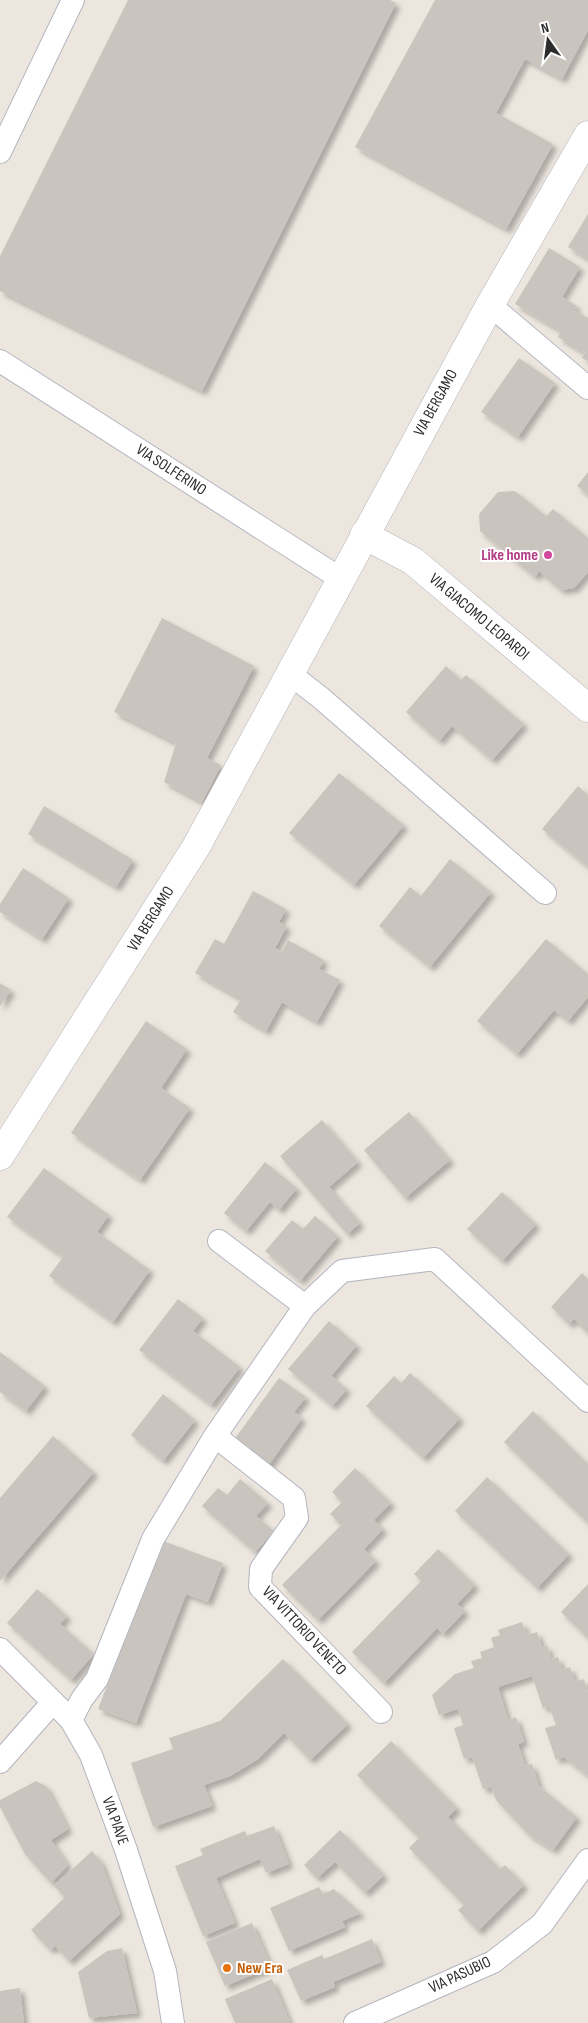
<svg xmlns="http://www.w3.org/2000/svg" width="588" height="2023" viewBox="0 0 588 2023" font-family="'Sofia Sans Condensed',sans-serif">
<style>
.building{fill:#c9c4be;filter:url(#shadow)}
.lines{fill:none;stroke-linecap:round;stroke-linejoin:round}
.street-casing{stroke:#b3b6bf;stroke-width:24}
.secondary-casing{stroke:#b3b6bf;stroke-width:29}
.street{stroke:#fff;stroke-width:22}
.secondary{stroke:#fff;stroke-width:28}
.hotel-dot{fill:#d1479c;stroke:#fff;stroke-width:2}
.food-dot{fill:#e8710a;stroke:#fff;stroke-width:2}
.labels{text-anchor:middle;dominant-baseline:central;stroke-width:4;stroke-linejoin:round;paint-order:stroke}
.street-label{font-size:16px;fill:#2c2c2c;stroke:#fff}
.hotel-label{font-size:16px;font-weight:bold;fill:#b23c85;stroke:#fff;text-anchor:end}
.food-label{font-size:16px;font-weight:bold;fill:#c56008;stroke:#fff;text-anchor:start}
</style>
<defs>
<filter id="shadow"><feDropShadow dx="4.5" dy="4.5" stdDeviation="2.5" flood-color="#0004"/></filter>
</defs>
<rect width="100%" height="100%" fill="#ede6df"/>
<g class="building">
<polygon points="128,0 390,0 396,3 202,391 0,291 0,256"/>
<polygon points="435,0 588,0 588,30 562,79 525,59 496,113 553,144 506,229 355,147"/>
<polygon points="588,214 588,259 568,247"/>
<polygon points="549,248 580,267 562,297 577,306 574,310 588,318 588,361 582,358 585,353 558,337 561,331 515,304"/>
<polygon points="519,358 555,383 518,437 481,412"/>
<polygon points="588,472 588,495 577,486"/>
<polygon points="515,491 546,516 553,509 588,538 588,572 574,588 561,590 539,571 535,577 480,531 479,514 498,492"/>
<polygon points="162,618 254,666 207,758 221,765 202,802 164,782 176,743 114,712"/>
<polygon points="446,666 461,680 466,675 524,724 492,760 452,726 439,741 406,712"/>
<polygon points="339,773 404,825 354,885 289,833"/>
<polygon points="578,786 588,795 588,867 542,829"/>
<polygon points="44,806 133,860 116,887 28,834"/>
<polygon points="450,859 491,892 430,967 379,926 410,887 421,896"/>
<polygon points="23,868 69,898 42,939 0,912 0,904"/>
<polygon points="253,891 286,909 279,922 287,926 275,948 282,952 288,940 324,960 319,969 340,980 317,1022 282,1002 266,1031 233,1012 241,999 195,973 215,939 224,944"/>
<polygon points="546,939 588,974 588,997 568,1021 554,1010 517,1054 477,1021"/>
<polygon points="0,983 11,990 0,1006"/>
<polygon points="146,1021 187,1049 161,1088 190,1108 140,1180 71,1133"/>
<polygon points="409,1112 450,1160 405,1198 364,1150"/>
<polygon points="322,1120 358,1162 329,1187 360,1223 347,1234 280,1156"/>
<polygon points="265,1162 297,1188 279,1210 270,1202 246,1231 224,1213"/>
<polygon points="44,1168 109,1215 97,1232 150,1270 113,1322 49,1276 63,1257 7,1217"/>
<polygon points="502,1192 536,1224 502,1261 467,1229"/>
<polygon points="315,1216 338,1236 300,1281 265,1251 292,1220 303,1229"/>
<polygon points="582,1273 588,1279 588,1333 574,1319 569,1324 551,1307"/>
<polygon points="178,1299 203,1318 193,1331 240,1367 211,1405 139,1350"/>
<polygon points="329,1321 357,1345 331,1376 347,1389 332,1406 288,1369"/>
<polygon points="0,1352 45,1386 26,1411 0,1392"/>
<polygon points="410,1373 460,1418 423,1458 366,1406 394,1376 401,1383"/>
<polygon points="279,1378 306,1397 294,1412 302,1418 268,1466 233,1441"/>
<polygon points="163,1394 195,1420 163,1461 131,1435"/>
<polygon points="533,1411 588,1464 588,1523 504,1442"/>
<polygon points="53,1436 94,1472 0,1581 0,1498"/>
<polygon points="355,1468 391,1503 374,1520 383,1529 364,1549 376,1561 318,1620 282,1585 341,1525 330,1514 342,1502 332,1492"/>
<polygon points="487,1477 569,1554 537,1588 455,1511"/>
<polygon points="240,1479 268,1503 256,1516 274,1531 255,1552 202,1506 218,1488 227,1495"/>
<polygon points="163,1541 223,1563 208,1602 186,1594 136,1723 98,1709"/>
<polygon points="438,1549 475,1585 457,1604 465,1611 443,1634 437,1628 384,1683 352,1652 421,1581 414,1574"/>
<polygon points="588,1584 588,1638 561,1612"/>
<polygon points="37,1589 67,1616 60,1624 94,1654 71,1680 7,1623"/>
<polygon points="522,1622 527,1635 537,1632 542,1647 547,1645 551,1659 558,1657 562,1670 570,1667 575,1682 584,1679 588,1692 588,1776 564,1757 556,1760 545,1728 556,1725 549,1706 543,1708 532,1676 498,1687 508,1720 516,1717 524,1742 518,1744 525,1766 532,1764 539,1786 577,1817 553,1850 529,1835 496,1800 491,1787 483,1789 472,1757 464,1759 454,1728 463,1725 458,1709 439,1715 432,1695 455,1674 474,1668 471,1661 482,1658 480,1652 494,1647 491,1638 500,1635 498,1630"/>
<polygon points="283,1659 348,1724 310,1760 284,1733 258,1759 230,1776 204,1785 212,1806 153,1827 131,1763 173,1749 169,1738 220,1721"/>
<polygon points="391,1741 457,1808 448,1817 500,1869 505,1865 524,1885 478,1931 458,1910 464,1905 409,1848 419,1838 357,1775"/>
<polygon points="36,1781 46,1786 68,1829 51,1840 68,1865 51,1883 25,1854 0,1807 0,1800"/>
<polygon points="274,1826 289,1864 266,1873 260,1859 216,1878 235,1923 203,1936 175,1866 203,1855 200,1849 245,1831 247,1836"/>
<polygon points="340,1830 384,1875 365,1893 335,1862 317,1878 304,1865"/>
<polygon points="92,1851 101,1862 120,1914 69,1961 55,1946 50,1950 31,1930 65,1897 54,1886"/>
<polygon points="319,1887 323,1894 334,1889 361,1913 342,1921 345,1927 289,1951 270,1908"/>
<polygon points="252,1923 271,1967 225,1986 206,1942"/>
<polygon points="372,1939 381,1962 333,1982 335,1987 301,2001 287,1970 322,1955 324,1959"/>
<polygon points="122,1948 137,2013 89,2018 78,1972 107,1951"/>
<polygon points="272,1979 290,2023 235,2023 225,1999"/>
<polygon points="20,1988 24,2023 0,2023 0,1991"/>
</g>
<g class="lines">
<defs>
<g id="street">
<polyline points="0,152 73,0"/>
<polyline points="490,305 588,388"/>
<polyline points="0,361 341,579"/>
<polyline points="290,674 321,698 545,893"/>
<polyline points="219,1241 305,1306"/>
<polyline points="215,1436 294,1498 297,1518 261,1569 260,1587 381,1712"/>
<polyline points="0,1649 71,1720 91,1755 126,1850 165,1971 173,2023"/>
<polyline points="71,1720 82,1699 97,1679 153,1539 215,1436 305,1306 342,1271 435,1259 588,1401"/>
<polyline points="0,1762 53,1702"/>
<polyline points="355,2023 493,1962 542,1924 588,1860"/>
</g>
<g id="secondary">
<polyline points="364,535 413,561 588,708"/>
<polyline points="0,1156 196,847 490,305 588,135"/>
</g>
</defs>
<use href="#street" class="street-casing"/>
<use href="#secondary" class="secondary-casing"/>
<use href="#street" class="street"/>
<use href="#secondary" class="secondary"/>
</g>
<circle class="hotel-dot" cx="548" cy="555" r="5"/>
<circle class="food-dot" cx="227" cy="1968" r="5"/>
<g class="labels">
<g class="street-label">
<text transform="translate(436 403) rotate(-61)">VIA BERGAMO</text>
<text transform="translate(171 470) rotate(33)">VIA SOLFERINO</text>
<text transform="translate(479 617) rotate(40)">VIA GIACOMO LEOPARDI</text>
<text transform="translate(151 919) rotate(-58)">VIA BERGAMO</text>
<text transform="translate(304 1631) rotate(47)">VIA VITTORIO VENETO</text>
<text transform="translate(115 1821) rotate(70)">VIA PIAVE</text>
<text transform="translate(460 1975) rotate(-25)">VIA PASUBIO</text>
</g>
<g class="hotel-label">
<text x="538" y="555">Like home</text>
</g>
<g class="food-label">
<text x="237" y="1968">New Era</text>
</g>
</g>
<g transform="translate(548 40) rotate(346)" stroke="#ffffff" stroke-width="4" paint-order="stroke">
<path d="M0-4L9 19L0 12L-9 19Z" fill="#2c2c2c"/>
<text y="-8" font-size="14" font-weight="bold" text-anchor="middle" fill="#2c2c2c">N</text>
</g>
</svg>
